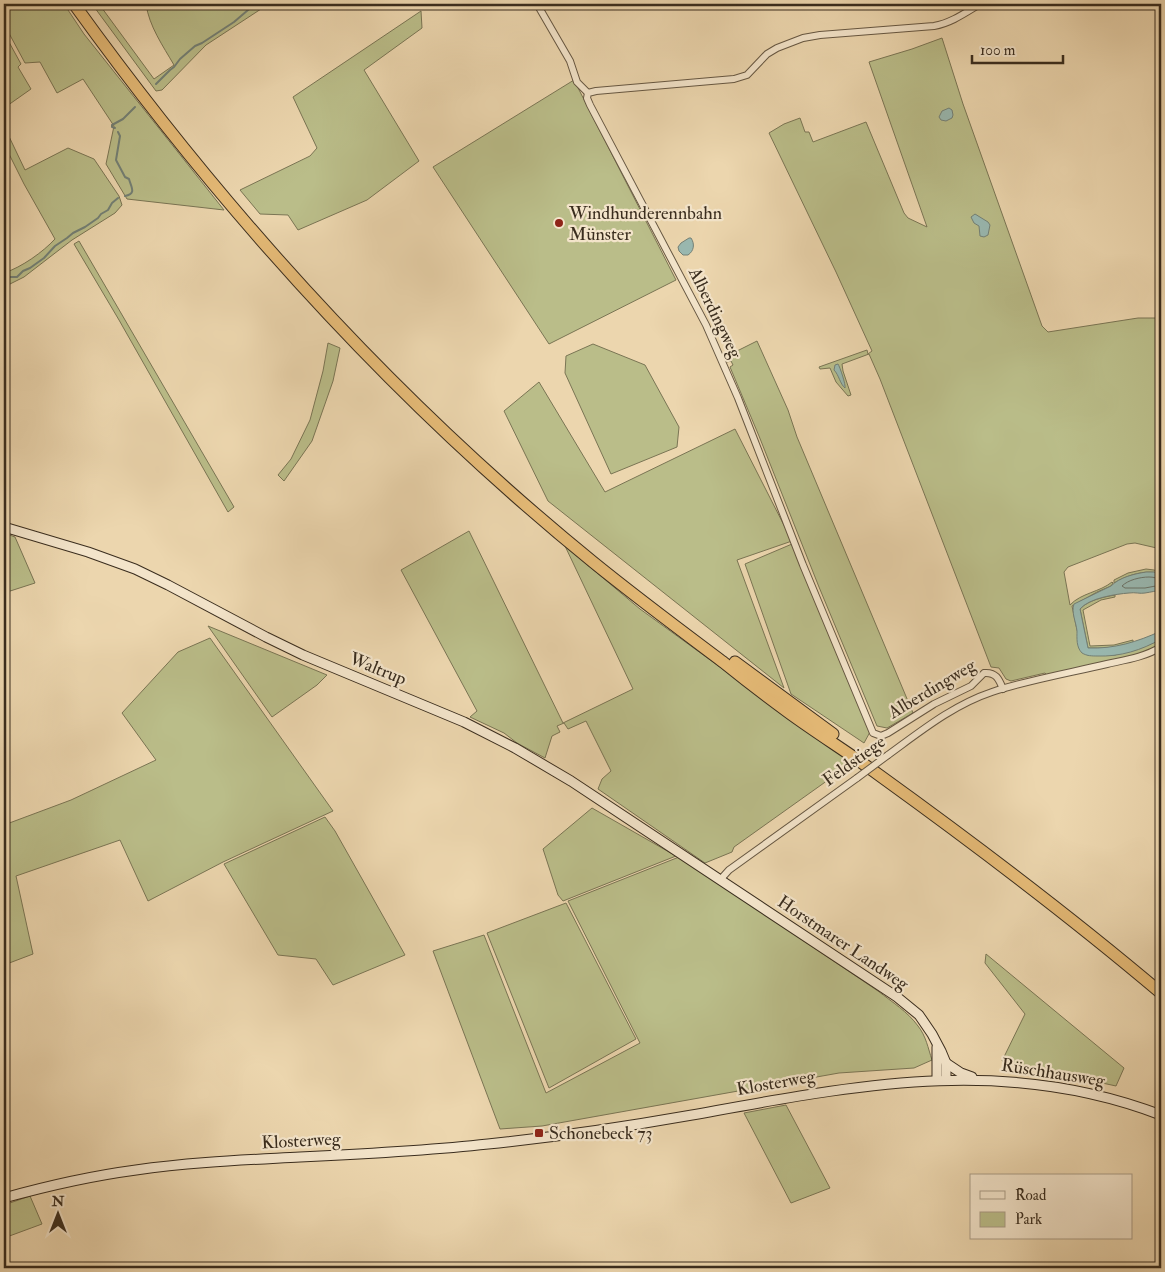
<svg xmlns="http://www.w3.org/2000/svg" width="1165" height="1272" viewBox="0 0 1165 1272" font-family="'IM FELL Double Pica',serif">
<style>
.green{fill:#babd89;stroke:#7a7554}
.water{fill:#99b8b0;stroke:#738076}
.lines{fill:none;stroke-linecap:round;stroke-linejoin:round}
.shore{stroke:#6a7267;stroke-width:1}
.stream{stroke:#738076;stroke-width:2}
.minor-casing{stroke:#665742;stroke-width:8}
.secondary-casing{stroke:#3a2d1e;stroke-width:11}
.trunk-casing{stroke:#3a2d1e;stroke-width:13}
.minor{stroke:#f3e4ca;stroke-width:6}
.secondary{stroke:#f3e4ca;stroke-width:9}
.trunk{stroke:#e6bb77;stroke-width:11}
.minor-bridge-casing{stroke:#665742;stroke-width:8;stroke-linecap:butt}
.minor-bridge{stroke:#f3e4ca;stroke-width:6}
.poi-dot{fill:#8f2418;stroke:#f3e4ca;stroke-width:2}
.labels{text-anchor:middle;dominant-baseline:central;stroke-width:4.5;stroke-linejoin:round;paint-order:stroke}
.poi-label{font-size:18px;fill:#3a2d1e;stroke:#f3e4ca;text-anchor:start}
.street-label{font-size:18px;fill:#3a2d1e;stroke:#f3e4ca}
</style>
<rect width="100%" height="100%" fill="#ecd6ae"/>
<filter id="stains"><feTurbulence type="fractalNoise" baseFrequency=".004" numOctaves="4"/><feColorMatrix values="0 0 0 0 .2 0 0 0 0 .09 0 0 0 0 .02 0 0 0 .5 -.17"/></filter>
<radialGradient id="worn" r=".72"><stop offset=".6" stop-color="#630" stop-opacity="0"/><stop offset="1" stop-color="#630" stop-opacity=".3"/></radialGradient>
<g class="green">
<polygon points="4,4 64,4 84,34 224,210 127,199 106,164 114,126 83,79 57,93 40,62 25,63 4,24"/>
<path d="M92,4H99L154,79L174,65C163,46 149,26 146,4H266L261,9L206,45L162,90L156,91Z"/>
<polygon points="421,11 422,28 364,70 419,161 367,200 298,230 288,215 260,214 240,190 310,156 317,148 293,97"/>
<polygon points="4,33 21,64 18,67 31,89 4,108"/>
<path d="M942,38L963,104L1042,326L1048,332L1138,318H1161V549L1135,543L1127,544L1068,567L1064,572L1070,605C1081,593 1100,592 1112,582L1113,583L1111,586L1097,592L1072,606L1077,630L1087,655H1115L1153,643L1161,639V645L1143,653L1047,675L1045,673L1011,681L1006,679L999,668L991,667L880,379L869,354L842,364L843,371L851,395L848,396L836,382L830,368L820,369L819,367L867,350L868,354L872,351L836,272L769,133L784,124L800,118L805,132H809L813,142L866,122L904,213L908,218L927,227L869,62L912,49Z"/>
<polygon points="574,80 676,280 549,344 433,167"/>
<path d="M4,126L25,170L68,148L94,159L119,196L122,205L115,213L72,240L24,277L4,287V273C22,267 43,252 55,239L24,184L9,154L4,143Z"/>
<polygon points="79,241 234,507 228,512 119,320 74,244"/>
<polygon points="757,341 788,410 797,437 913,713 887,728 877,726 819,587 759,436 730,367 733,365 731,361 727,362 725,357"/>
<polygon points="328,343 340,348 333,381 312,441 284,481 278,475 291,459 310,420 323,371"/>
<polygon points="593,344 645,365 679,427 677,447 611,474 565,373 566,356"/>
<polygon points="539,382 605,492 735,429 792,541 737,560 784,688 548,501 504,411"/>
<polygon points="469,531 563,723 633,689 565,546 640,609 852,763 734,847 732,852 705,863 598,789 602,779 611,771 586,721 568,729 564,723 557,726 560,732 552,736 545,758 517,743 504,733 470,717 477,711 401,570"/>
<polygon points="4,533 15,537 35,583 4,593"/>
<polygon points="792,544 870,732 864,743 791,694 745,564"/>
<path d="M1146,569L1154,570L1161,572V574C1146,569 1128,575 1114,583V580L1128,573Z"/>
<path d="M1115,595V597L1101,600L1083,610L1090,646L1114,645L1133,640V643L1114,648H1088L1080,609C1088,600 1104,597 1115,595Z"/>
<polygon points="208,626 327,675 317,685 272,717"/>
<polygon points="210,638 333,811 223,862 148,901 120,840 16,876 33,954 4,965 4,825 71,800 156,760 122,713 178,652"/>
<polygon points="592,808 676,856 563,901 558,895 543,849"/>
<polygon points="325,817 335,831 405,955 333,985 316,959 278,955 224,864"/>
<path d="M679,857L878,991C892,1002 908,1012 918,1026C926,1036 928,1048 932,1060L914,1068L839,1073L542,1126L500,1129L433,951L484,935L546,1093L640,1043L568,901Z"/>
<polygon points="566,903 636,1039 549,1088 487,933"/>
<polygon points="986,954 1124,1068 1116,1086 1002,1061 1025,1014 985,963"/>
<polygon points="786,1105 830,1188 791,1203 744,1113"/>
<polygon points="30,1196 42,1224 4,1238 4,1205"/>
</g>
<g class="water">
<polygon points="949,108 952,110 953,115 952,118 946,121 941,120 939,117 942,111"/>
<polygon points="975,214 988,222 990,225 988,235 984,237 980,236 979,226 974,223 971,217"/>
<path d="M689,238H691C695,244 694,251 688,255H683L679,251L678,247L681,243Z"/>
<path d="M838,364C840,367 846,385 845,388C840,384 839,375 834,370L835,365Z"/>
<path d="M1146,572H1154L1161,574V590C1156,591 1151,592 1145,593C1140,594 1135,592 1129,593C1116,594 1089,598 1080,609L1088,648C1114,649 1137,642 1161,631V639C1142,650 1120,657 1097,656C1092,656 1087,656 1082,653C1076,647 1077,638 1077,631C1076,622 1071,612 1074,604L1111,586C1120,577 1134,574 1146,572Z"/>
</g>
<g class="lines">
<path class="shore" d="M1161,579C1157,578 1153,577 1149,577C1140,577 1128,580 1122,586L1125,588H1145L1161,585"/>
<g class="stream">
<polyline points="156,84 170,70 174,67 180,59 195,46 202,43 234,22 255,4"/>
<polyline points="115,128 112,127 112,125 123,119 135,107"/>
<path d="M118,132L120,136L116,160L125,177L129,179C131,187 137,194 125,196"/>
<polyline points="4,281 10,277 17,277 23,271 30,268 44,258 55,246 67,238 73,233 85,227 98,218 101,214 108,210 112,203 118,198"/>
</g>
<defs>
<g id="minor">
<polyline points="537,4 570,61 577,82 588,93"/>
<path d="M980,4C965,13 951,23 934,26L820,35L803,38L777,48L767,54L747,75L734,79L596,91L588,93L587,98L590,105L706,325L738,398L803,565L873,733L881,736L888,733L934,704L971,686L984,673C996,672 999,679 1003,689"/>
<path d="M888,755C921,731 953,705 992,692C1028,680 1069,673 1107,664C1125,660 1145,657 1161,647"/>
<polyline points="720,880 729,870 857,778"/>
</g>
<g id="secondary">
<polyline points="4,527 88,552 135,569 168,585 266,637 303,655 464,722 515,748 571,781 897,997 919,1015 932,1034 941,1051 946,1063 946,1080"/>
<polyline points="937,1047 937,1080"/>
<polyline points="946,1063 961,1073 972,1077"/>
<path d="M4,1198C47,1186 91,1176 136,1170C190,1162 245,1160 300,1157C363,1154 426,1151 488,1144C556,1137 624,1127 692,1115C853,1086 1002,1054 1161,1115"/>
</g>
<g id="trunk">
<path d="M74,4C223,211 395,401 593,562C636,597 679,629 723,662C744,679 766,696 788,712C818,734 849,753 879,775C976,845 1070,916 1161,993"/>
<polyline points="735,662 833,734"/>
</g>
</defs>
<use href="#minor" class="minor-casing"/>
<use href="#secondary" class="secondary-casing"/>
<use href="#trunk" class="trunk-casing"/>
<use href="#minor" class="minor"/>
<use href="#secondary" class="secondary"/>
<use href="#trunk" class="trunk"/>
<defs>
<polyline id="minor-bridge" points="857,778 888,755"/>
</defs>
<use href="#minor-bridge" class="minor-bridge-casing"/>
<use href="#minor-bridge" class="minor-bridge"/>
</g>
<g class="poi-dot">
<circle cx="559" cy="223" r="5"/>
<rect x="534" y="1128" width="10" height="10" rx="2.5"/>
</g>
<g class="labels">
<g class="poi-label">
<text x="569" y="213">Windhunderennbahn<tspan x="569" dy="21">Münster</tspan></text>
<text x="549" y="1133">Schonebeck 73</text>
</g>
<g class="street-label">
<text transform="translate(715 313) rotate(64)">Alberdingweg</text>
<text transform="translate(378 669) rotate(22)">Waltrup</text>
<text transform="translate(932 689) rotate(-31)">Alberdingweg</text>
<text transform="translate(854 761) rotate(-36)">Feldstiege</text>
<text transform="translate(843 943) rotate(34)">Horstmarer Landweg</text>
<text transform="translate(1053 1073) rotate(9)">Rüschhausweg</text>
<text transform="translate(776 1083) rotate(-10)">Klosterweg</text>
<text transform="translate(301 1141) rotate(-3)">Klosterweg</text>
</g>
</g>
<rect width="1165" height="1272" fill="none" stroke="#ecd6ae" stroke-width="20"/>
<rect x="5" y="5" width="1155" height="1262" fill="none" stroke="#3a2d1e" stroke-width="2.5"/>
<rect x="10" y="10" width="1145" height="1252" fill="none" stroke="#3a2d1e"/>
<rect x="970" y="1174" width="162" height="65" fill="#f3e4ca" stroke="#a99b85"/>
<rect x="980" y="1191" width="25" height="8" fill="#f3e4ca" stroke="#a99b85"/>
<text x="1015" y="1200" font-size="15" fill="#3a2d1e">Road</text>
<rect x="980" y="1212" width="25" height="15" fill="#babd89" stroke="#a99b85"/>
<text x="1015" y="1224" font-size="15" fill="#3a2d1e">Park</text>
<g transform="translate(58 1214)" stroke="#f3e4ca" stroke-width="4" paint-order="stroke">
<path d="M0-4L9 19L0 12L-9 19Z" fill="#3a2d1e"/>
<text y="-8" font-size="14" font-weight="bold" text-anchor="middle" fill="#3a2d1e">N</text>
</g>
<path d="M972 55v8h91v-8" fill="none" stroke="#3a2d1e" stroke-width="2.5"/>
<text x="980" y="55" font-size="15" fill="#3a2d1e" stroke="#f3e4ca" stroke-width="4" paint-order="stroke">100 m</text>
<rect width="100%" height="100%" filter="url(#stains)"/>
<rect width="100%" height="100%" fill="url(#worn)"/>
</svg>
